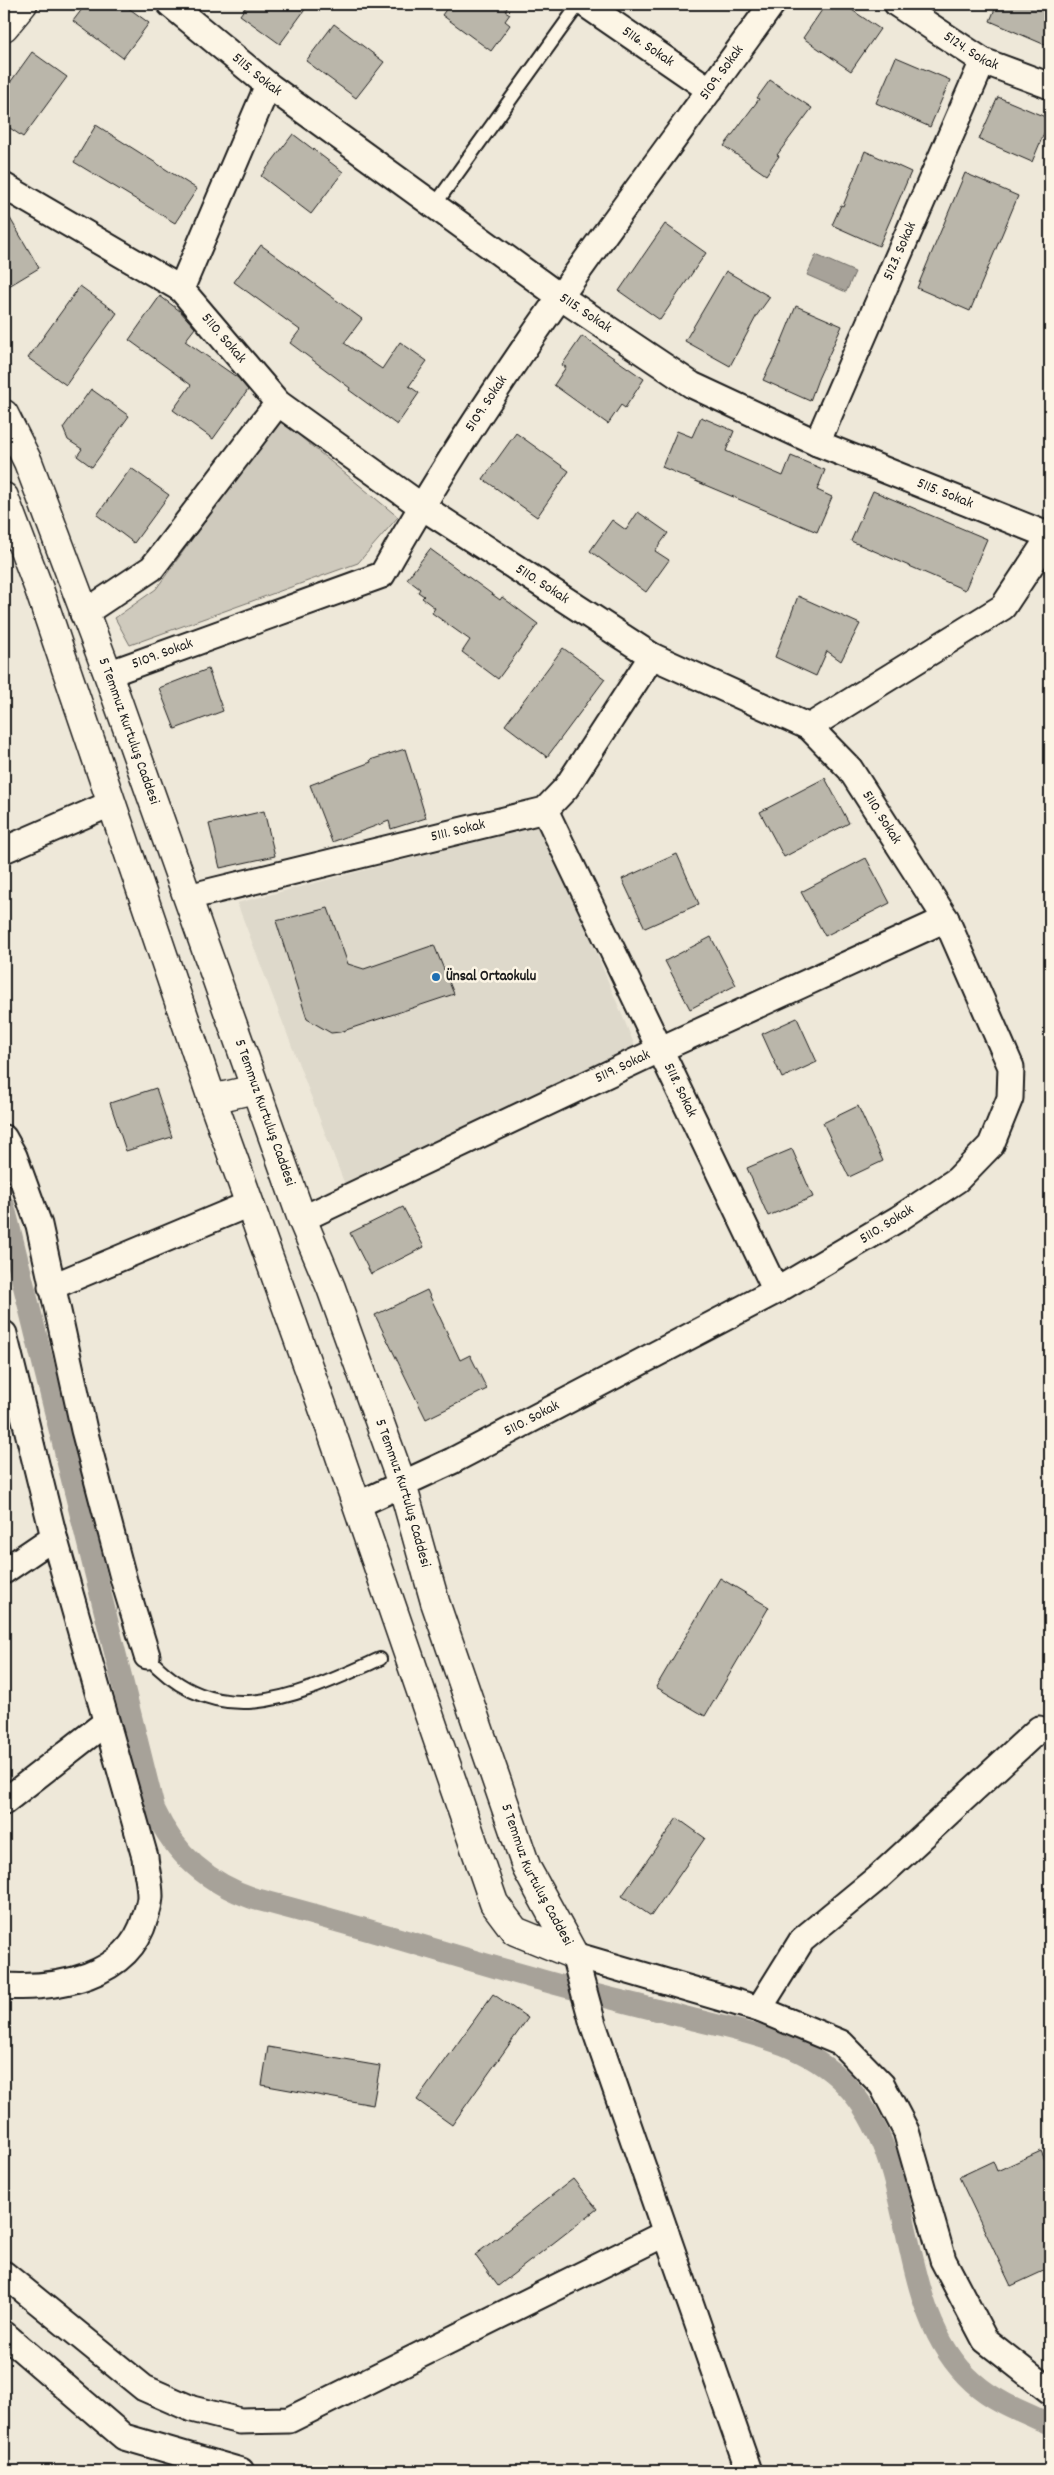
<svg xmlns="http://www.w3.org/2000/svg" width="1054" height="2475" viewBox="0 0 1054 2475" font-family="Dekko,sans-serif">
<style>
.built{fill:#ded9cb}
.green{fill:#cfcabd;stroke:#76736c}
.water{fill:#a7a299;stroke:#6f6c67}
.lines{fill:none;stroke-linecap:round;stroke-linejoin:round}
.canal{stroke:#a7a299;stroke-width:22}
.building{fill:#bab6aa;stroke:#1c1c1c}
.service-casing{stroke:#1c1c1c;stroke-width:16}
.minor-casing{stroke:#1c1c1c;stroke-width:29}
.tertiary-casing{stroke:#1c1c1c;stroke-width:31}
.secondary-casing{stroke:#1c1c1c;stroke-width:31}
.service{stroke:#fcf5e5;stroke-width:12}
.minor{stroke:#fcf5e5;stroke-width:25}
.tertiary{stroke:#fcf5e5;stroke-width:28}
.secondary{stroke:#fcf5e5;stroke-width:28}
.poi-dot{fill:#1f6fb2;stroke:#fcf5e5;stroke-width:2}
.labels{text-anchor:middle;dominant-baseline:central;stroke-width:5;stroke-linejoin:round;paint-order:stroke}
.street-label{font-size:15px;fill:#1c1c1c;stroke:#fcf5e5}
.poi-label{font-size:15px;font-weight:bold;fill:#1c1c1c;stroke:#fcf5e5;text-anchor:start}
</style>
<rect width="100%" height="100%" fill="#eee8d9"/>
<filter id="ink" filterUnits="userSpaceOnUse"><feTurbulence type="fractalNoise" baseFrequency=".02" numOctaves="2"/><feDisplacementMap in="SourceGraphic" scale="10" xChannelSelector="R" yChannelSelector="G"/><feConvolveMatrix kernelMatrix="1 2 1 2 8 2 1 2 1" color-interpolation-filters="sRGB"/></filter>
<g filter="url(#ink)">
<polygon class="built" points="543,824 637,1051 345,1185 237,903"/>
<polygon class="green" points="279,419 398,517 358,563 130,645 115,618 156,589"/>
<polygon class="water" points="816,255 855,272 846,292 807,275"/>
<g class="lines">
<path class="canal" d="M4,1206L154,1809C175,1855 208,1883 255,1899C351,1923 446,1954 541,1980C590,1994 639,2005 688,2018C742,2032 804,2041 845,2084C923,2165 890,2307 973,2382C995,2402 1023,2412 1050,2424"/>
</g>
<g class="building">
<polygon points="86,4 123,4 149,23 123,58 73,21"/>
<polygon points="248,4 309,4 280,44 240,15"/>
<polygon points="450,4 510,4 505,11 510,14 505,21 510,25 491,51 442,15"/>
<polygon points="826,4 843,4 880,29 851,71 803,38"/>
<polygon points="997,4 1050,4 1050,47 990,21"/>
<polygon points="334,24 384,62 356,98 306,61"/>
<polygon points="32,52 67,77 23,137 4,124 4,91"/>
<polygon points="896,57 950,80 930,127 876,103"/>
<polygon points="770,80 812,108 777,155 779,156 766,175 724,146 759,99 757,98"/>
<polygon points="998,97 1050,119 1032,162 979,139"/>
<polygon points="96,125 197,189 175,223 74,162"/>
<polygon points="293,134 343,172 311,214 261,176"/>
<polygon points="865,151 911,172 879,246 832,225 841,205 843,206"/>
<polygon points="965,173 1018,196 970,311 917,288"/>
<polygon points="4,208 39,268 4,289"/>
<polygon points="665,224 706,253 660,320 619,291"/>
<polygon points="261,245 362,319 344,343 382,369 400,342 427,361 409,386 419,393 397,425 349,390 350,388 290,343 300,330 234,282"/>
<polygon points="726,271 770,297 757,315 730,366 685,341"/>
<polygon points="80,286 117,313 66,385 28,358"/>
<polygon points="160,296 180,311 195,328 185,341 238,378 248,390 213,439 173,410 191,385 129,340"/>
<polygon points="796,306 842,326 818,379 810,401 763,380 773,360 774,360"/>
<polygon points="582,336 644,379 625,408 621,405 608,424 554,385 566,367 562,365"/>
<polygon points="91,389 129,416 92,467 77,456 82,449 68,440 63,428"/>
<polygon points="701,417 734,431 726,451 741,458 783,476 791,456 825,470 817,490 832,497 817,532 662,467 677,431 692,437"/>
<polygon points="516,433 569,471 537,517 483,479"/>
<polygon points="131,468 169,495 134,543 97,515"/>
<polygon points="873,491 987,539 965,590 851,541"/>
<polygon points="638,512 668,533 655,551 669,560 646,592 590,551 612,520 626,530"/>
<polygon points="430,549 500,600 502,597 538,624 498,679 462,652 470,640 432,613 435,608 422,598 424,596 418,592 420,589 407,579"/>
<polygon points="798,596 860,624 841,661 827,651 816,676 775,657"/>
<polygon points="563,648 605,679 547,757 505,725"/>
<polygon points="208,669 223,711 175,729 159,688"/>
<polygon points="405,749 426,818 391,829 389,821 332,842 310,785 371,762 370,760"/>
<polygon points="825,778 849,823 784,857 760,812"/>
<polygon points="264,811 275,856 220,868 209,824"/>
<polygon points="677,854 699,904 645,928 622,879"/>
<polygon points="866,858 890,903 825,936 801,892"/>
<polygon points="328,908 348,964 364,969 434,945 454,994 340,1032 331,1033 307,1019 276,921"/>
<polygon points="711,937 736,985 690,1009 665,961"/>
<polygon points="797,1018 817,1062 782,1078 762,1034"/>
<polygon points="156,1088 172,1137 126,1151 110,1103"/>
<polygon points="858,1106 883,1161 849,1177 823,1123"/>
<polygon points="792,1149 813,1197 768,1216 747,1168"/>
<polygon points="403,1207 424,1247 371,1274 350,1233"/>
<polygon points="427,1290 460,1360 470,1355 487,1389 426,1419 375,1315"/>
<polygon points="720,1578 769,1607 705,1716 656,1687"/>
<polygon points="677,1818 705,1838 651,1916 622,1896"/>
<polygon points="493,1994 528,2018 452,2125 417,2100"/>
<polygon points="268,2047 380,2066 373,2105 262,2085"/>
<polygon points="1041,2151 1050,2171 1050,2268 1011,2286 959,2177 993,2161 997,2171"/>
<polygon points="573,2179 597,2209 498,2286 475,2255"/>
</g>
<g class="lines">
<defs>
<g id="service">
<polyline points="434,206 579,4"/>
<path d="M147,1656C218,1736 299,1695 380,1659"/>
</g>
<g id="minor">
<path id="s1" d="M170,4L268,85L559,296L692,385L817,443L1050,536"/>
<path id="s2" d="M585,4L710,90"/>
<path id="s3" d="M897,4L983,61L1050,86"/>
<path id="s4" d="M4,186L181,289L278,403L421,506L652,656L809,727L850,769L946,919L1011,1067L1010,1098L991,1145L957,1180L898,1219L776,1291L452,1461L357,1505"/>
<polyline points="181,289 268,85"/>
<path id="s5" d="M817,443L983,61"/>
<polyline points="83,614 152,568 278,403"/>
<path id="s6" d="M108,674L382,575C495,373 638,191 772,4"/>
<polyline points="809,727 1003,607 1050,536"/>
<path id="s7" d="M545,810L776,1291"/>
<polyline points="4,850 110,804"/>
<path id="s8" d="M188,897L545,810L566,788L652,656"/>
<polyline points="4,1138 14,1156 39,1225 84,1430 124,1581 147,1656"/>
<path id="s9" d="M302,1219L661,1049L946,919"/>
<polyline points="51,1287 249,1204"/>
<path d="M4,1334L54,1537L145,1857C146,1870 150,1883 150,1896C150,1903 147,1911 145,1918C128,1978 57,1989 4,1986"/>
<polyline points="4,1571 54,1537"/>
<polyline points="4,1802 105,1723"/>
<polyline points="574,1955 759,2009 841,2043 882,2085 906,2131 943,2260 985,2340 1050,2391"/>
<polyline points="574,1955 593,2024 749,2471"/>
<polyline points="759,2009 802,1940 881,1875 1039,1729"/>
<polyline points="4,2274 144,2388 192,2409 240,2421 289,2420 666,2233"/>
<polyline points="4,2334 124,2437 241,2471"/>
</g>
<polyline id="tertiary" points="4,27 23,4"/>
<g id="secondary">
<path id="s10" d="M4,414L28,462L108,674L302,1219L331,1288L402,1484L435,1602L527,1869L574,1955"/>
<polyline points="4,497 39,589 212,1099 332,1433 494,1903 515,1931 574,1955"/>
<polyline points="212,1099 255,1089"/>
</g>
</defs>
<use href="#service" class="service-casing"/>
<use href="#minor" class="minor-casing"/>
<use href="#tertiary" class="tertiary-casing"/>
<use href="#secondary" class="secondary-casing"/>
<use href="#service" class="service"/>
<use href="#minor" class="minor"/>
<use href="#tertiary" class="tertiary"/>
<use href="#secondary" class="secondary"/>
</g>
</g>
<circle class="poi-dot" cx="436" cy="977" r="5"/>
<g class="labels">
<g class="street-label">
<text stroke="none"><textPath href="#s2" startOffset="76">5116. Sokak</textPath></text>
<text stroke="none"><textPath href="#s3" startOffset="88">5124. Sokak</textPath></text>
<text stroke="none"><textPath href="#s6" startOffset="898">5109. Sokak</textPath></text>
<text stroke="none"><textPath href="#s1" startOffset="112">5115. Sokak</textPath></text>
<text stroke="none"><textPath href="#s5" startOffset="209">5123. Sokak</textPath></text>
<text stroke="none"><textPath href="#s1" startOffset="518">5115. Sokak</textPath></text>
<text stroke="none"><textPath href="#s4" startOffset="270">5110. Sokak</textPath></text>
<text stroke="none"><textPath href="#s6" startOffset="492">5109. Sokak</textPath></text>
<text stroke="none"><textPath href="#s1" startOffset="922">5115. Sokak</textPath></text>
<text stroke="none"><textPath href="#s4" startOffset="675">5110. Sokak</textPath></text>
<text stroke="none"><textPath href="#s6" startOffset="58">5109. Sokak</textPath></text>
<text stroke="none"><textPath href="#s10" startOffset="341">5 Temmuz Kurtuluş Caddesi</textPath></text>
<text stroke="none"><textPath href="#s4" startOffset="1095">5110. Sokak</textPath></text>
<text stroke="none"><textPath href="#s8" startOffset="278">5111. Sokak</textPath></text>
<text stroke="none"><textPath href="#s9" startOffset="355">5119. Sokak</textPath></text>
<text stroke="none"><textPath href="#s7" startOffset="311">5118. Sokak</textPath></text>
<text stroke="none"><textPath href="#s10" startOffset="746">5 Temmuz Kurtuluş Caddesi</textPath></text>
<text transform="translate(887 1225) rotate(-32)">5110. Sokak</text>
<text transform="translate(532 1419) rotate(-28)">5110. Sokak</text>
<text stroke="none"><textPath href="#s10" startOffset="1151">5 Temmuz Kurtuluş Caddesi</textPath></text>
<text stroke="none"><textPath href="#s10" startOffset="1556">5 Temmuz Kurtuluş Caddesi</textPath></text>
</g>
<g class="poi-label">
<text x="446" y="977">Ünsal Ortaokulu</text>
</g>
</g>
<rect width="1054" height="2475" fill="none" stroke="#fcf5e5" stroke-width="20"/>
<rect x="10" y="10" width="1034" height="2455" fill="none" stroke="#1c1c1c" stroke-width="2" filter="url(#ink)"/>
</svg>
